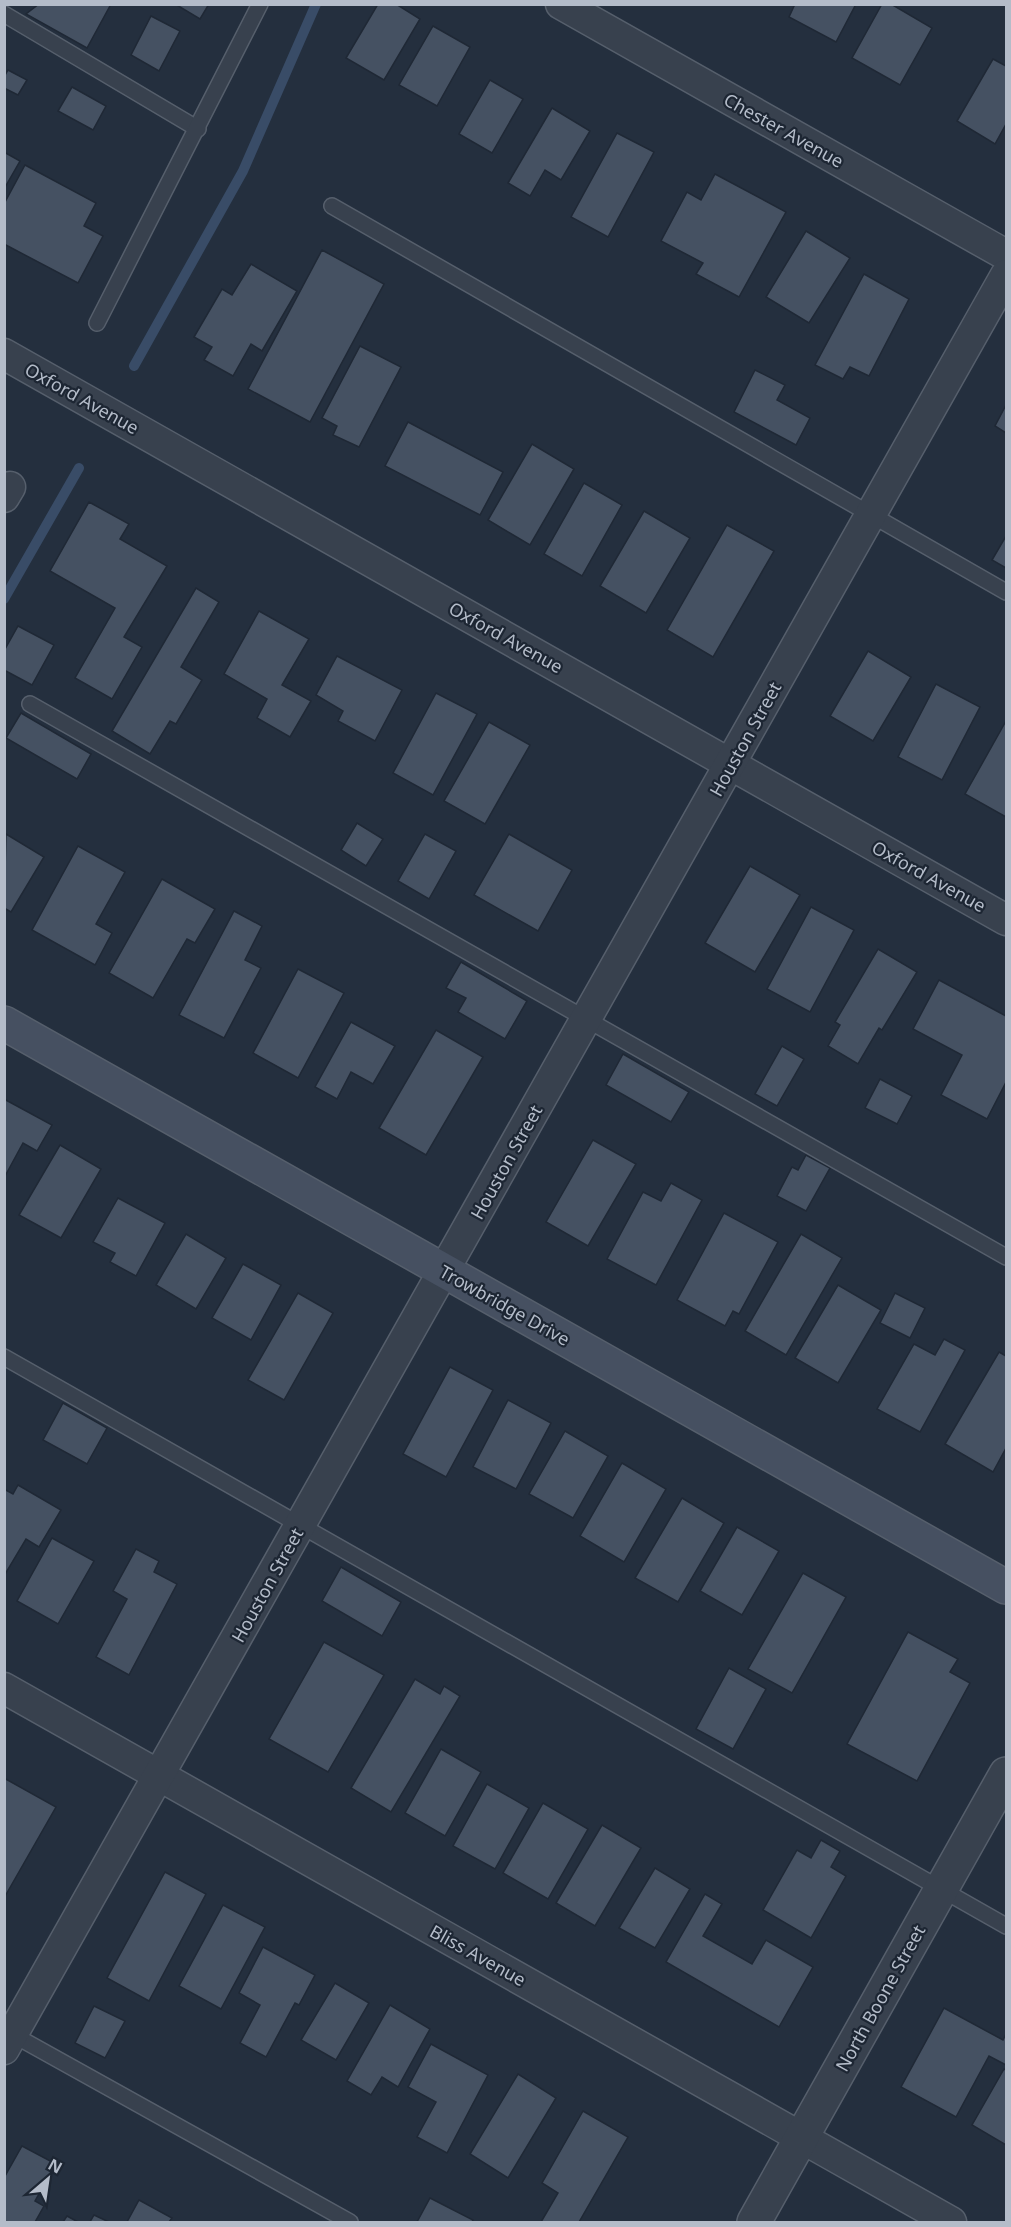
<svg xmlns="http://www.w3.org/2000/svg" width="1011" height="2227" viewBox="0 0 1011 2227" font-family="'Noto Sans',sans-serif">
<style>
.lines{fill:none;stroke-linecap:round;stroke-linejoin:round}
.stream{stroke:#394c67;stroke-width:10}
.building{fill:#455162;stroke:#1f2835;stroke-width:1.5}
.service-casing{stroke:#565f6c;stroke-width:18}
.minor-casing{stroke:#565f6c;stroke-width:33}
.tertiary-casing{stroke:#565f6c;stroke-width:36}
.secondary-casing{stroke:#565f6c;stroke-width:36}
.service{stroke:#38414e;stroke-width:15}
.minor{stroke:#38414e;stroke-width:30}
.tertiary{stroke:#38414e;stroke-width:33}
.secondary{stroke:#465061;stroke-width:33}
.labels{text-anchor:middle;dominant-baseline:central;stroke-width:4.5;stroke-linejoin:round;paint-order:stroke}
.street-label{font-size:18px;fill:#b4bcc9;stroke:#1d2633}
</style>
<rect width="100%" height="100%" fill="#242f3e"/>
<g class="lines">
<g class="stream">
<polyline points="134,366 243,171 316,4"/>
<polyline points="4,599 79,468"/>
</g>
</g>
<g class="building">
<polygon points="39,4 111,4 87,48 26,14"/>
<polygon points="175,4 209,4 200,19"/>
<polygon points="378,4 396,4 420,19 384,80 346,58"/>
<polygon points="795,4 856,4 836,42 789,17"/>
<polygon points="882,4 891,4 932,28 900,85 852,58"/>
<polygon points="151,16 180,31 159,71 131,55"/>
<polygon points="433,26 470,47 437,106 399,85"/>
<polygon points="993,59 1006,66 1006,124 995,144 957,121"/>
<polygon points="8,70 27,80 18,95 4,88 4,77"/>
<polygon points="490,80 523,99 492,153 459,134"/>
<polygon points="72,87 106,106 93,130 58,111"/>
<polygon points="552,108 590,131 561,180 545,170 530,196 508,183"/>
<polygon points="617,133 654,152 608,237 571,217"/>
<polygon points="4,152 20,161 4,189"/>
<polygon points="25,165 96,203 84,226 103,236 78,283 4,244 4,204"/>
<polygon points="715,174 786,212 739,297 696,274 703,263 661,241 687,192 701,200"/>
<polygon points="806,231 850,258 809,323 766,297"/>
<polygon points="322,250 384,284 310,422 248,389"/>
<polygon points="251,264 297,291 262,351 251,344 233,376 204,360 212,347 194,337 222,289 232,295"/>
<polygon points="864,274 909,299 869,376 850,367 843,379 815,365"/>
<polygon points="360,346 401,367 359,447 333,435 337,426 322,418"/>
<polygon points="755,370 785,385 777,400 810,418 796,445 734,412"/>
<polygon points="1006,405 1006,433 995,426"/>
<polygon points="408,422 503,472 480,515 385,466"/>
<polygon points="532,444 574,469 530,545 488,520"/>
<polygon points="584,483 622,505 582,576 544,554"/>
<polygon points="89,502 129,524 120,539 167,566 124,637 142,647 112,699 75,678 115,608 50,571"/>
<polygon points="644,511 690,538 646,613 600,586"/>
<polygon points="727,525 774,551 713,657 667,630"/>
<polygon points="1006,536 1006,568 992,560"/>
<polygon points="196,588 219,602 181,667 202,680 176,724 170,721 150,754 112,731"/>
<polygon points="259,611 309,639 282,685 311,701 290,737 257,718 267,699 224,674"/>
<polygon points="18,626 54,645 32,685 4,670 4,651"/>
<polygon points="868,651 911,677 873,741 830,716"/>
<polygon points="337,656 402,690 375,741 338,721 343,711 316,695"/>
<polygon points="936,684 980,707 942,780 898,757"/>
<polygon points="436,693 477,714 433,795 393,773"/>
<polygon points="21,713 91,754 77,779 6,738"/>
<polygon points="1006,721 1006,817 965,794"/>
<polygon points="489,722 530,745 485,824 444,801"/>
<polygon points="357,823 383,839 366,866 341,850"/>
<polygon points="6,834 44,857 11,912 4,908"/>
<polygon points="425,834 456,851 429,899 398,881"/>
<polygon points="509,834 572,870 538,931 474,895"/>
<polygon points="78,846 125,872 96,924 112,933 95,965 32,930"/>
<polygon points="750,866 800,895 755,972 705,943"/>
<polygon points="162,879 215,909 195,943 187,939 153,998 109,973"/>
<polygon points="811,907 854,930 810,1012 767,989"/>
<polygon points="234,911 262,926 245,960 261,968 224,1038 179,1015"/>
<polygon points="878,949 917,972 882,1030 879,1028 858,1064 828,1046 840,1025 835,1022"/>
<polygon points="461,962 527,1001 505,1039 458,1012 466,998 446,988"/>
<polygon points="298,969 344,993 298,1078 253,1053"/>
<polygon points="939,980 1006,1016 1006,1082 987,1119 941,1095 962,1055 913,1029"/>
<polygon points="351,1022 395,1046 373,1084 351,1072 337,1099 315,1087"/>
<polygon points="436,1030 483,1057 426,1155 379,1128"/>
<polygon points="782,1046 804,1059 777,1106 755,1094"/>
<polygon points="623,1054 689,1092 671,1122 606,1085"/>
<polygon points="880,1079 912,1096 897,1124 865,1108"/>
<polygon points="4,1099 52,1125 37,1151 23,1143 4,1178"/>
<polygon points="593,1140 636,1164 588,1246 546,1222"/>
<polygon points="60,1145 101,1169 61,1238 19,1215"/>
<polygon points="806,1155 830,1168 806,1211 777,1196 792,1167 798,1170"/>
<polygon points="671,1183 702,1200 656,1285 607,1259 643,1192 661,1201"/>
<polygon points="118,1198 165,1223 136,1276 110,1262 115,1253 93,1242"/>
<polygon points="724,1213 778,1242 739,1314 733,1311 725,1326 677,1300"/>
<polygon points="186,1234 226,1258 196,1309 156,1285"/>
<polygon points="801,1234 842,1258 786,1355 745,1331"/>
<polygon points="243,1264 281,1285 251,1340 212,1318"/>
<polygon points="838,1285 881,1310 838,1383 795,1358"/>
<polygon points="298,1293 333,1313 284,1400 248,1380"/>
<polygon points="895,1293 925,1308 910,1338 880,1323"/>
<polygon points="944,1339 965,1350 920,1432 877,1409 914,1344 935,1355"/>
<polygon points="999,1352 1006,1356 1006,1448 993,1472 945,1444"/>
<polygon points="450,1367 493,1390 446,1477 403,1454"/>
<polygon points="508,1400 551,1423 516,1489 473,1467"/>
<polygon points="63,1403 107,1428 87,1464 43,1440"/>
<polygon points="565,1431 608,1456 573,1518 529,1494"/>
<polygon points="622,1463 666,1489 624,1562 580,1536"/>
<polygon points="18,1485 61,1510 39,1547 26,1539 4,1576 4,1489 13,1494"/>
<polygon points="682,1498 724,1523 678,1602 635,1578"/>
<polygon points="737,1527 779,1551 742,1615 700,1591"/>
<polygon points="52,1538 94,1561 58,1624 17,1601"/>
<polygon points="136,1549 159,1561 154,1572 177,1584 129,1675 96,1657 127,1599 113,1591"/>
<polygon points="341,1567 401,1602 382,1636 322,1601"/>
<polygon points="803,1573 846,1597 792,1693 748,1669"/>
<polygon points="908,1632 958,1659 950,1672 970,1683 917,1781 847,1744"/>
<polygon points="324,1642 384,1675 328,1772 269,1739"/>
<polygon points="729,1668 766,1689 733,1749 696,1729"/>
<polygon points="415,1679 440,1694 444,1686 460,1696 391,1812 351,1788"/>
<polygon points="441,1749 481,1772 445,1836 405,1813"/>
<polygon points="4,1778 56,1807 4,1898"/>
<polygon points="487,1784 529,1808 495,1869 453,1846"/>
<polygon points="543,1803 588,1829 548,1899 503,1873"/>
<polygon points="602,1825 641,1848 595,1926 556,1903"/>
<polygon points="821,1840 840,1851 831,1867 846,1876 811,1938 763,1910 797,1850 811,1858"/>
<polygon points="655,1868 690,1889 655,1948 619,1928"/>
<polygon points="165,1872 206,1894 149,2001 107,1978"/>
<polygon points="705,1894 722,1904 703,1936 752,1964 766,1940 813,1967 779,2027 666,1962"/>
<polygon points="223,1905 265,1927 221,2009 179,1986"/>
<polygon points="263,1947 315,1975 299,2005 295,2003 266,2057 240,2043 260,2005 239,1993"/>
<polygon points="335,1983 369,2003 336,2060 301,2040"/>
<polygon points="390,2005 430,2029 398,2087 382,2077 371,2095 347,2081"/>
<polygon points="94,2006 125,2021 105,2058 75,2043"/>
<polygon points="944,2008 1003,2040 1006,2034 1006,2065 989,2056 956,2117 901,2087"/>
<polygon points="431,2044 488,2075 447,2153 417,2137 436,2102 408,2087"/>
<polygon points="1004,2069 1006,2070 1006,2145 972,2125"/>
<polygon points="518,2074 556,2098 508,2178 470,2154"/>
<polygon points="583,2111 628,2137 579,2222 541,2222 558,2193 542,2183"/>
<polygon points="22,2146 56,2164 35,2201 44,2206 35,2222 4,2222 4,2178"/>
<polygon points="430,2198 473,2220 472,2222 417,2222"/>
<polygon points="139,2200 172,2218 169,2222 127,2222"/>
<polygon points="94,2215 109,2222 90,2222"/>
<polygon points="67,2216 78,2222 63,2222"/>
</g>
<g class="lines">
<defs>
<g id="service">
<polyline points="4,14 198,129"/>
<polyline points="332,206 1006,592"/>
<polyline points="97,323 260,4"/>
<polyline points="30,704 1006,1257"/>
<polyline points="4,1357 1006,1926"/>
<polyline points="10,2033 350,2222"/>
</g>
<g id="minor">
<polyline points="561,4 1006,255"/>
<polyline points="4,354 1006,920"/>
<polyline points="4,497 10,487"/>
<polyline points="4,1688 951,2222"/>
<polyline points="4,2049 1006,275"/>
</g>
<polyline id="tertiary" points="754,2222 1006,1774"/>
<polyline id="secondary" points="4,1023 1006,1587"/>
</defs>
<use href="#service" class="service-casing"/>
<use href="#minor" class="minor-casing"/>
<use href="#tertiary" class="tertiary-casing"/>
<use href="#secondary" class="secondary-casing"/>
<use href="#service" class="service"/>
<use href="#minor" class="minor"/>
<use href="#tertiary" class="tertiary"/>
<use href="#secondary" class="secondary"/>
</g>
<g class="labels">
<g class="street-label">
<text transform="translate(784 130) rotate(29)">Chester Avenue</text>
<text transform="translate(82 398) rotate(29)">Oxford Avenue</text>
<text transform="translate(506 637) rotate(29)">Oxford Avenue</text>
<text transform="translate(745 739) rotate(-61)">Houston Street</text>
<text transform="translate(929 876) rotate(29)">Oxford Avenue</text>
<text transform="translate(506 1162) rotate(-61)">Houston Street</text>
<text transform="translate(505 1305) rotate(29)">Trowbridge Drive</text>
<text transform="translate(267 1585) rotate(-61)">Houston Street</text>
<text transform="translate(478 1955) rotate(29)">Bliss Avenue</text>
<text transform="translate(880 1998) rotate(-61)">North Boone Street</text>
</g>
</g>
<rect width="1011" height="2227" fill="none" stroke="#b4bcc9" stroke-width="12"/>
<g transform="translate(48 2179) rotate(29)" stroke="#1d2633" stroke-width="4.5" paint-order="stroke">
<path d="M0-4.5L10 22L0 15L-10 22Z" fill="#b4bcc9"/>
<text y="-9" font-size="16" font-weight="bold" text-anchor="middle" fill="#b4bcc9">N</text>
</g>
</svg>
